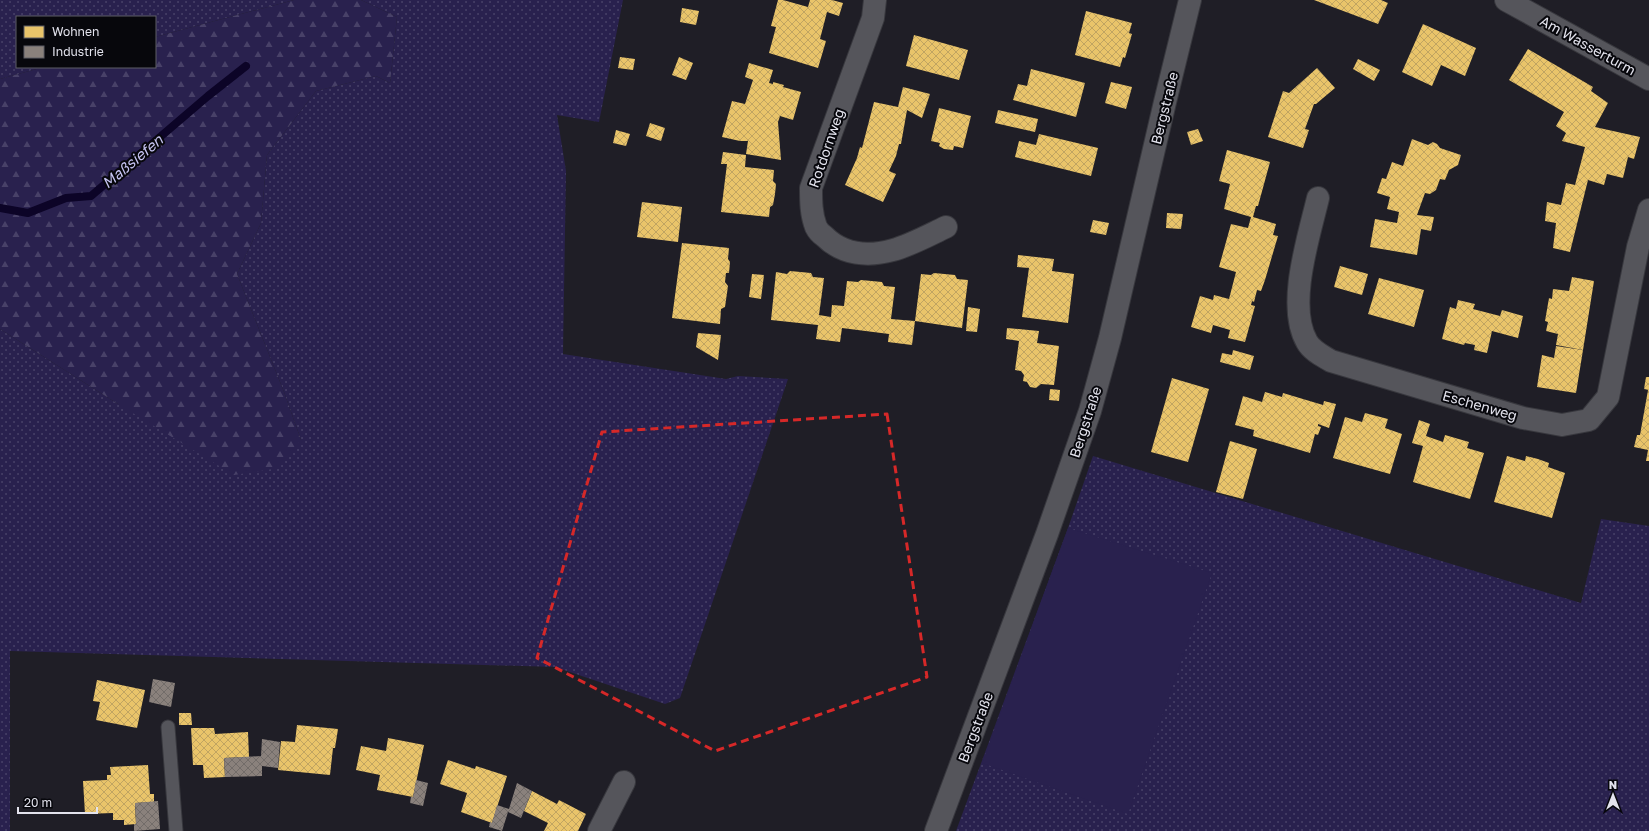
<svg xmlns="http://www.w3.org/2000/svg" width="1649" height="831" viewBox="0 0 1649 831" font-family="'Golos Text',sans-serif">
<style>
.grass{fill:url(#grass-dots)}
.forest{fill:url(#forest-firs)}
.garden{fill:#29214e}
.homes{fill:url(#homes-cross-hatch)}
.industry{fill:url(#industry-cross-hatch)}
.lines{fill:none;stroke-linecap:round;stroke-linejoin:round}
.stream{stroke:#0c0427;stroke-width:8}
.lane-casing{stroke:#38383e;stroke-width:15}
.street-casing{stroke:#38383e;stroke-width:24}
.secondary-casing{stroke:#38383e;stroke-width:24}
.lane{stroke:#55555b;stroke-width:13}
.street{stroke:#55555b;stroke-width:22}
.secondary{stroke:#55555b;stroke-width:22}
.marked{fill:none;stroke:#d62828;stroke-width:3;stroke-dasharray:8 5;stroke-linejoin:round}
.labels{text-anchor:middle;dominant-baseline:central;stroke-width:4;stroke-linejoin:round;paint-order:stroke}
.street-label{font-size:14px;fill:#e3e3ed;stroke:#07070c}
.water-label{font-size:15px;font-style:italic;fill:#c6c4f2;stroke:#07070c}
</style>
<defs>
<pattern id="grass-dots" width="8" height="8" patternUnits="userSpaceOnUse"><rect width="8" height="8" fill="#29214e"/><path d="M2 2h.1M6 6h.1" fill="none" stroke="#484168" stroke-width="1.8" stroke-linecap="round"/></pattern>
<pattern id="forest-firs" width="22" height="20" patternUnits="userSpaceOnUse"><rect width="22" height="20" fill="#29214e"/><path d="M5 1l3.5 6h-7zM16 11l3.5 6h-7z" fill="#484168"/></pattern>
<pattern id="homes-cross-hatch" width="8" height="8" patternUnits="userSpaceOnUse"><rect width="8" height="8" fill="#e9c46a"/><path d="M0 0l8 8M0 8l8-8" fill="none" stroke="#c0a461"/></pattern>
<pattern id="industry-cross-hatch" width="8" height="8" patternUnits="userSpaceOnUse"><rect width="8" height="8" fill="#8a817c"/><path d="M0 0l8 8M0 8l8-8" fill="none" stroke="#726c69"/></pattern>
</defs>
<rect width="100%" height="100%" fill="#1f1e26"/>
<g class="grass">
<polygon points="0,0 294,0 155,37 155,17 17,17 17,67 44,67 0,79"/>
<polygon points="361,0 623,0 599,122 557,115 566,171 563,354 726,379 738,376 788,379 680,698 665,704 555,667 10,651 10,831 0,831 0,329 118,404 301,440 284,392 237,274 261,223 267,155 316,91 376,76 390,83 397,17"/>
<polygon points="1093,456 1581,603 1601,519 1649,526 1649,831 956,831 1068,528"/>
</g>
<polygon class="forest" points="294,0 361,0 397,17 390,83 376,76 316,91 267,155 261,223 237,274 284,392 301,440 279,468 234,475 118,404 0,329 0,79 44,67 155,67 155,37"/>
<polygon class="garden" points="1068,528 1212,573 1128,814 982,763"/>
<g class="homes">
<polygon points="778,0 783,0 808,7 810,0 832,0 843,3 839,16 827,12 820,39 826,41 818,68 769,53 776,27 771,26"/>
<polygon points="1314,0 1381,0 1388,3 1378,24"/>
<polygon points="682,8 699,11 696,25 680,22"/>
<polygon points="1086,11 1132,23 1129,33 1132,34 1125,58 1123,57 1120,67 1075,55"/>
<polygon points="1423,24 1476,48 1465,76 1441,65 1432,86 1402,72"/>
<polygon points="914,35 968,50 959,80 906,66"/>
<polygon points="1528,49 1593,87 1591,91 1608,103 1595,127 1640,137 1634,159 1628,157 1623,178 1607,174 1604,185 1588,180 1570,252 1553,248 1556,223 1545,221 1547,202 1561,205 1566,183 1575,185 1585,147 1562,141 1566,133 1556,126 1564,112 1509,80"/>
<polygon points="620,57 635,59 633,70 618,68"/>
<polygon points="679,57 693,63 686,80 672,75"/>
<polygon points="1358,59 1380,70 1374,81 1353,69"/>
<polygon points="749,63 773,70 769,83 773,84 773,82 784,85 783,87 801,92 793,120 780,116 778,122 781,160 746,154 748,141 740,141 722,137 732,101 745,104 753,80 745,77"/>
<polygon points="1317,68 1335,88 1316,104 1314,104 1305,129 1309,130 1303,148 1268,137 1283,91 1289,93"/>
<polygon points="1031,69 1085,83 1076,117 1013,100 1018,84 1027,86"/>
<polygon points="1111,82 1132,87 1126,109 1105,103"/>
<polygon points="903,87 930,94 922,118 907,110 901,144 899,144 896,156 889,171 896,174 883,202 845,185 857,158 860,147 862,148 874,102 898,107"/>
<polygon points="939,108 971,116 963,148 954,146 953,150 944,149 939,146 940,143 931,141"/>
<polygon points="998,110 1038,119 1035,132 995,123"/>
<polygon points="650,123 665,128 661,141 646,136"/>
<polygon points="1198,129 1203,141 1191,145 1187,132"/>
<polygon points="616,130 630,134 626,146 613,143"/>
<polygon points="1039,134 1098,148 1091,176 1015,157 1019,141 1036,145"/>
<polygon points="1412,139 1428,145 1433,142 1437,144 1440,148 1461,155 1458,165 1449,170 1445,180 1440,179 1436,190 1430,194 1425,193 1417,215 1434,217 1431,231 1421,229 1417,255 1370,247 1375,219 1397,223 1399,212 1387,209 1390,197 1377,193 1382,178 1386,179 1392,162 1403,166"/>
<polygon points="1227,150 1270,162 1258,206 1256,206 1253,217 1276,224 1273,235 1278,236 1265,280 1261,291 1257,290 1254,302 1252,301 1251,305 1255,306 1245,342 1228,338 1230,330 1213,325 1211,333 1191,327 1200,296 1213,300 1214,295 1229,299 1236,272 1219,267 1231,224 1248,228 1251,217 1224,209 1230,184 1219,181"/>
<polygon points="723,152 746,155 745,167 774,170 773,181 776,184 775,194 773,205 770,207 769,217 721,212 727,164 721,164"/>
<polygon points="642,202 682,207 678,242 637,237"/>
<polygon points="1167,213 1183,214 1181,229 1166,228"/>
<polygon points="1093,220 1109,223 1106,235 1090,232"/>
<polygon points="682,243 729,248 728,259 730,262 729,273 726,273 725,282 728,286 725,307 721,309 720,324 672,318"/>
<polygon points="1018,255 1054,259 1052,271 1074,274 1068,323 1022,317 1029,268 1017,267"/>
<polygon points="1340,266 1368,274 1362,295 1334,287"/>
<polygon points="790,271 811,273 813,277 824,278 819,315 831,317 832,305 844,306 847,281 858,282 861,280 882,282 884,286 895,287 891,319 915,321 912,345 888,342 889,334 842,328 840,342 816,339 818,325 771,320 776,272 787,274"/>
<polygon points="934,273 955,275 957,279 968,280 962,328 915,321 921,274 931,275"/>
<polygon points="752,274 764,275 761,299 749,297"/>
<polygon points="1572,277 1594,281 1583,350 1556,345 1558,334 1546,331 1548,322 1545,321 1549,298 1552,299 1553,289 1569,291"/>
<polygon points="1379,278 1424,290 1414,327 1368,314"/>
<polygon points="1458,300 1475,304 1473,309 1500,316 1502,310 1523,316 1518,338 1492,331 1487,353 1474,350 1475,345 1465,343 1464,345 1442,339 1450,307 1456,309"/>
<polygon points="968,307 980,309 977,332 966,331"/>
<polygon points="1007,328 1039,331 1037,343 1059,346 1054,385 1041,384 1036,388 1030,387 1027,382 1023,381 1024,375 1021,371 1015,370 1019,341 1006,339"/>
<polygon points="698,333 721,335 718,360 696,347"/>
<polygon points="1556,346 1583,350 1576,393 1537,387 1542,355 1554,358"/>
<polygon points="1233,350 1254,356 1250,370 1220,362 1222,353 1232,355"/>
<polygon points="1646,377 1649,377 1649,390 1644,389"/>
<polygon points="1172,378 1209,389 1188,462 1151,452"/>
<polygon points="1050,389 1060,390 1059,401 1049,400"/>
<polygon points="1648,390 1649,390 1649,461 1646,461 1648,450 1634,447 1637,435 1640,435"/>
<polygon points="1265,392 1282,397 1283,393 1323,405 1324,401 1336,404 1329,428 1318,424 1318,426 1321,427 1318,435 1315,434 1310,453 1253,436 1254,430 1235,425 1243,396 1262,402"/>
<polygon points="1365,413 1388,419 1385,428 1402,434 1390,474 1333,458 1345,417 1362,422"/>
<polygon points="1419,420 1430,424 1426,436 1443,442 1445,435 1469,442 1467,448 1484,453 1470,499 1413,482 1423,446 1412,443"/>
<polygon points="1230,441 1257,449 1243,499 1216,492"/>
<polygon points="1507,456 1525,461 1526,456 1538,459 1549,463 1548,467 1565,473 1552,518 1494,502"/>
<polygon points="97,680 145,690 137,728 96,720 100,702 93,701"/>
<polygon points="179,713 191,713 192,725 179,725"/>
<polygon points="297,725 338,729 335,748 333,748 330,775 278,770 281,741 295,742"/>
<polygon points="191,728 214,728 215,734 248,732 249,757 224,758 225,777 204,778 203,765 193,765"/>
<polygon points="388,738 424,745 413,797 377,790 380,775 356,770 361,746 386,751"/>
<polygon points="448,760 475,769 476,766 507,776 492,823 461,812 467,793 440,784"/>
<polygon points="148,765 150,794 154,794 154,802 135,803 136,824 124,825 124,820 113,820 113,813 85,814 83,781 107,780 107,775 111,775 110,767"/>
<polygon points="532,791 557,804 559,800 586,814 578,831 544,831 548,823 524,811"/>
</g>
<g class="industry">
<polygon points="153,679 175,683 171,707 149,702"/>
<polygon points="262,739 280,742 278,768 262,766 262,776 225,777 224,758 261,756"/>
<polygon points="416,780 428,783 423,806 410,803 411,797 413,797"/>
<polygon points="517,783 532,791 521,818 508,812 502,831 489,827 490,822 492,823 497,805 509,809"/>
<polygon points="158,801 160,829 134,831 134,824 136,824 135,803"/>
</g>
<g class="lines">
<polyline class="stream" points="0,208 28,213 66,198 91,196 208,96 246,66"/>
<defs>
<polyline id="lane" points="168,727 176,831"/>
<g id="street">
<path d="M875,0L873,18L811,188C811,201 811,214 816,227C818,231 821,234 824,236C843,255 868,257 893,250C911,245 929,235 946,227"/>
<polyline points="1506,0 1649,79"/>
<path d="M1318,198C1309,236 1286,306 1307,342C1312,351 1323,356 1331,361L1523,418L1562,425L1589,420L1608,397L1638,247L1649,210"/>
<polyline points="599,831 624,782"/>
</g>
<polyline id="secondary" points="936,831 1047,534 1090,411 1110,338 1165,102 1190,0"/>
</defs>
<use href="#lane" class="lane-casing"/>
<use href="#street" class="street-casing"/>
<use href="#secondary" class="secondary-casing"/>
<use href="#lane" class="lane"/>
<use href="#street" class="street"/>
<use href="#secondary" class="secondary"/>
</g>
<path class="marked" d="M887,414L927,677L715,751L537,658L602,432Z"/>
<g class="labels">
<g class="street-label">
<text transform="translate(1588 45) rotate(29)">Am Wasserturm</text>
<text transform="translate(1164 108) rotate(-76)">Bergstraße</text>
<text transform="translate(826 148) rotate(-71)">Rotdornweg</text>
<text transform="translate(1480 405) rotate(16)">Eschenweg</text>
<text transform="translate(1085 422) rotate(-72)">Bergstraße</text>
<text transform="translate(975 727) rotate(-69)">Bergstraße</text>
</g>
<g class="water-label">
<text transform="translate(132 161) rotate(-40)">Maßsiefen</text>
</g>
</g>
<rect x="16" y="16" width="140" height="52" fill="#07070c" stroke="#5f5f66"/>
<rect x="24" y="26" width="20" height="12" fill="#e9c46a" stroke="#5f5f66"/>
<text x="52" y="36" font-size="12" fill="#e3e3ed">Wohnen</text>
<rect x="24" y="46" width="20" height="12" fill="#8a817c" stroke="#5f5f66"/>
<text x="52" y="56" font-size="12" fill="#e3e3ed">Industrie</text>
<g transform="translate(1613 795)" stroke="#07070c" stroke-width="3" paint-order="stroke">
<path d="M0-3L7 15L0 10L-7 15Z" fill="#e3e3ed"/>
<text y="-6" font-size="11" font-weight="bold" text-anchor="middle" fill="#e3e3ed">N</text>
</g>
<path d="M18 807v6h79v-6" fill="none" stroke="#e3e3ed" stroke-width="2"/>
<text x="24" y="807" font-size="12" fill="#e3e3ed" stroke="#07070c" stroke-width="3" paint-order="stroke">20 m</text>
</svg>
